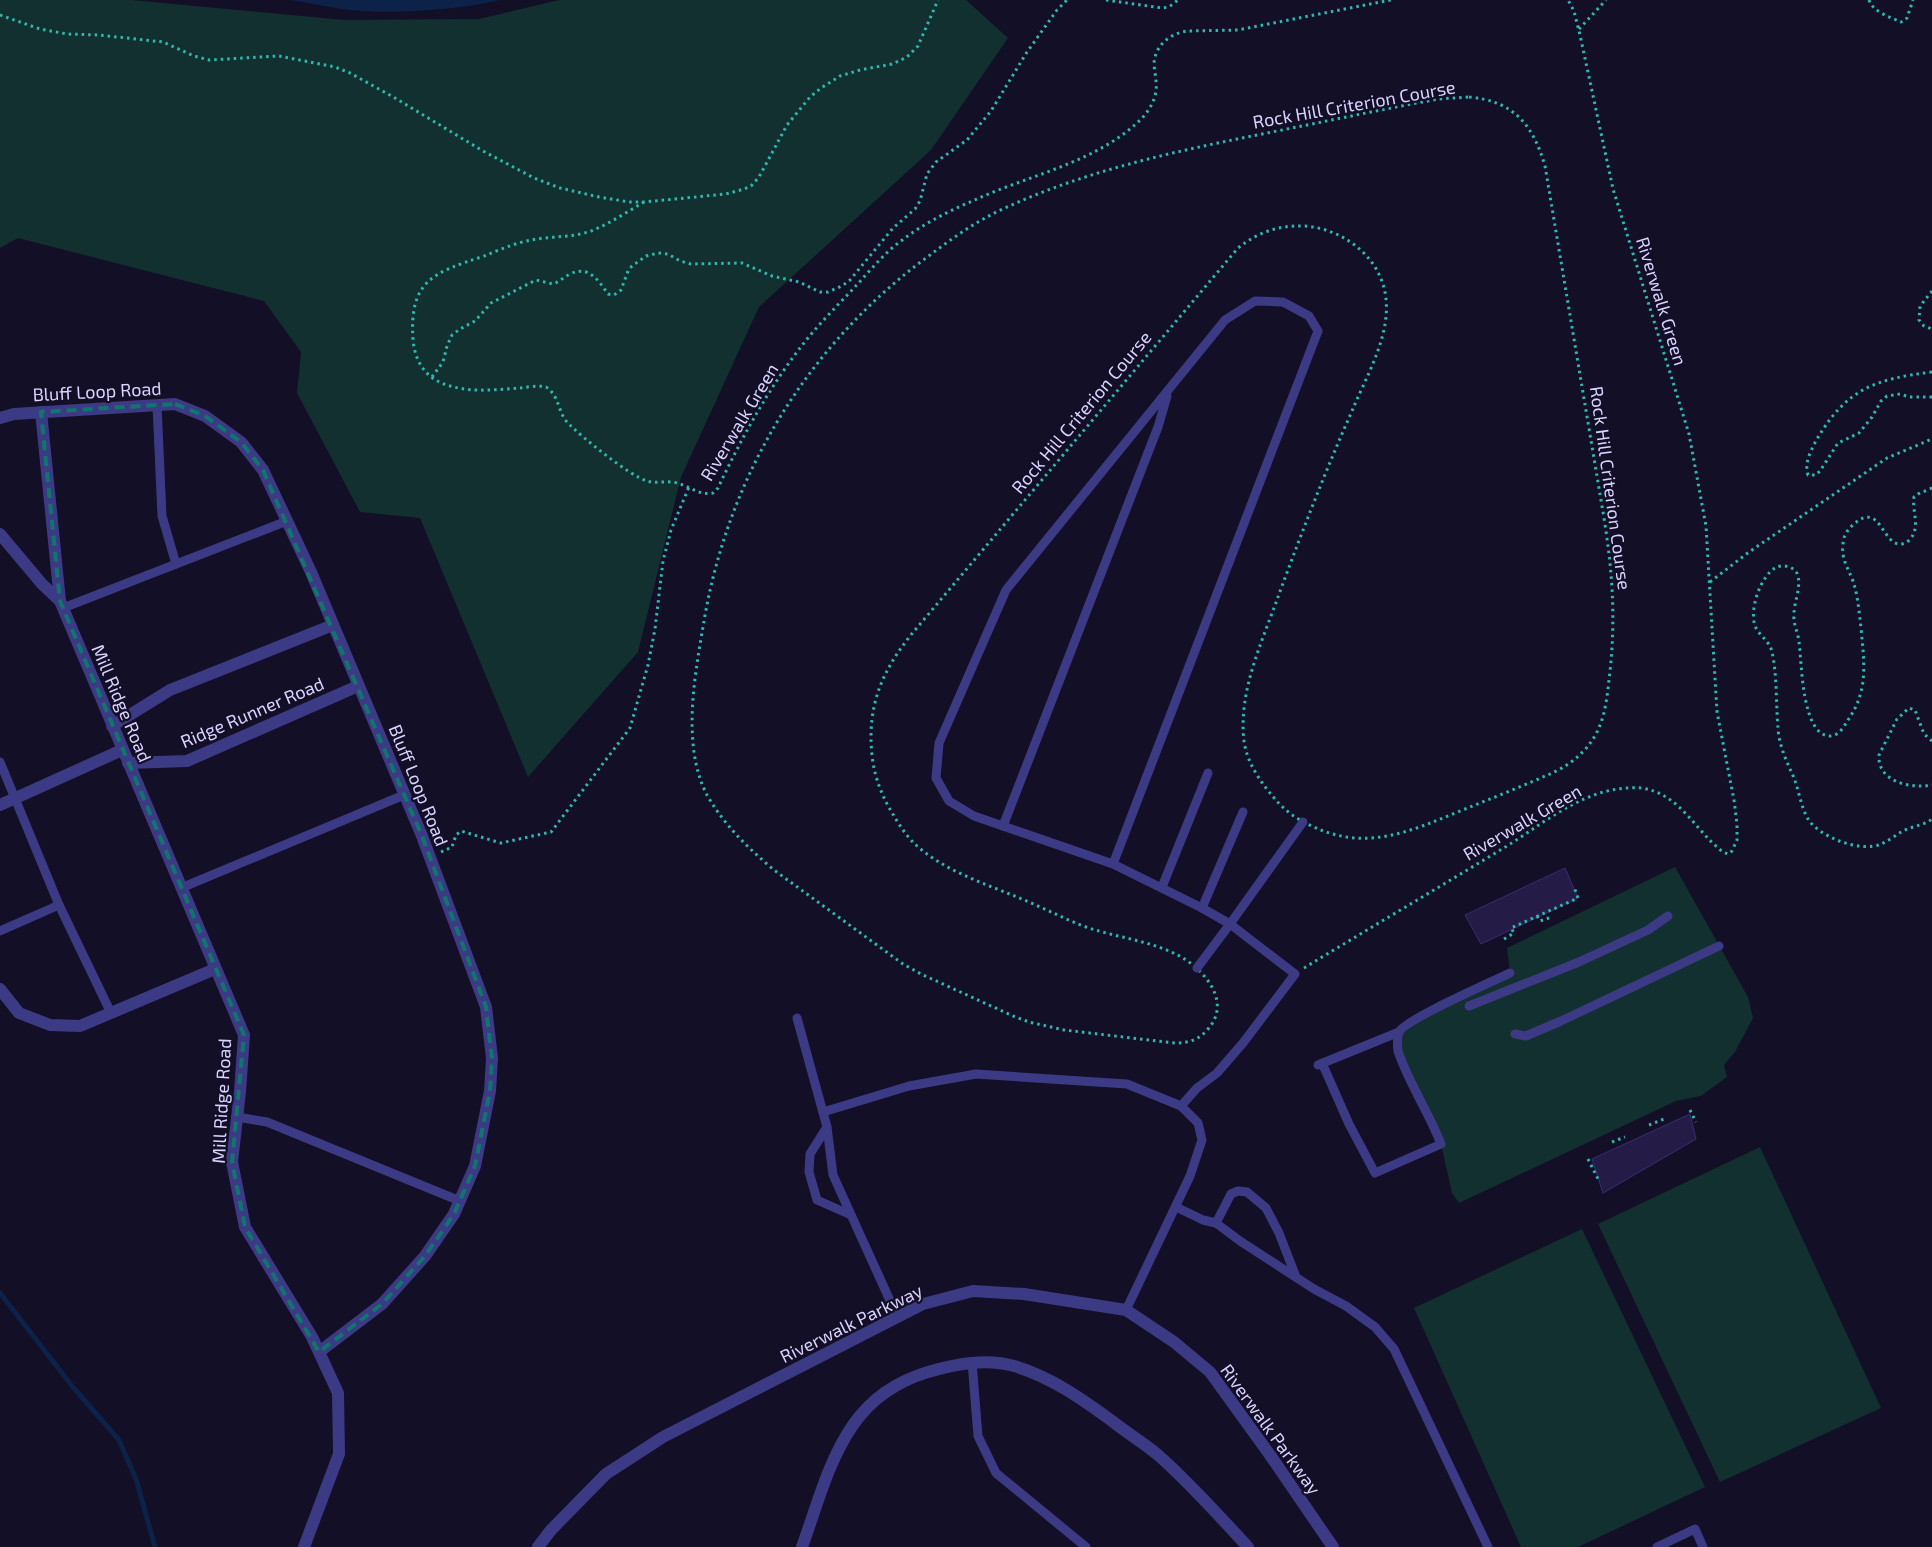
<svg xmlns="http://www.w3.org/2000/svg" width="1932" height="1547" viewBox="0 0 1932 1547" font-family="'Exo 2',sans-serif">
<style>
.green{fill:#12302f}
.water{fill:#0c2248}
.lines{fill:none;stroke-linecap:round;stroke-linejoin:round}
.stream{stroke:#0c2248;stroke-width:5}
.building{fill:#241b47;stroke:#3b2d73}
.path{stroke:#2fb8b0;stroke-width:3;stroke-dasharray:2.5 4;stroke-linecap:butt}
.service{stroke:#3d3a85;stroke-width:9}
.minor{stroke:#3d3a85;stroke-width:12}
.tertiary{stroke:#3d3a85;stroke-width:12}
.marked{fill:none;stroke:#0f766e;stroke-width:4;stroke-dasharray:10 6;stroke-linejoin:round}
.labels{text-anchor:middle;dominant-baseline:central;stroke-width:4.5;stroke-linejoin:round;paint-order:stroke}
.street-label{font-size:18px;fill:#d9d4ff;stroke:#130f26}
</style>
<rect width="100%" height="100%" fill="#130f26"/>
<g class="green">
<polygon points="0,0 132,0 345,20 479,19 559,0 966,0 1008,38 931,150 759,307 681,477 638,652 528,777 420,518 360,512 297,393 301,352 264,301 18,238 0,248"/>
<polygon points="1675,867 1748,997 1753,1018 1735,1052 1724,1065 1727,1077 1701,1096 1676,1101 1459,1203 1452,1193 1441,1144 1398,1052 1399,1032 1510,973 1507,948"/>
<polygon points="1760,1147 1881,1408 1720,1482 1598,1224"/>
<polygon points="1582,1229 1705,1487 1578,1547 1521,1547 1414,1308"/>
</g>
<path class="water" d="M289,0H500C458,10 405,13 362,11C337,10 313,3 289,0Z"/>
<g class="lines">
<polyline class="stream" points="0,1293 72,1386 119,1440 136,1479 155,1547"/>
</g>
<g class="building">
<polygon points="1565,868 1578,898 1481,944 1465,915"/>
<polygon points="1690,1114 1696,1139 1603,1193 1592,1159"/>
</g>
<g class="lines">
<g class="path">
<polyline points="1106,0 1162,8 1169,7 1178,0"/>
<path d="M1869,0C1873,12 1890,17 1901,22L1907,18L1913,0"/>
<polyline points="0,15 40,29 67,34 99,35 163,42 194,56 209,60 279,56 335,67 350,73 395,98 483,151 534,178 560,188 599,197 629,202 644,202 726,194 744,189 751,186 759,177 787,125 810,97 821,88 840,76 860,70 892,64 907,57 918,46 938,0"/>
<polyline points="1579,29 1606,0"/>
<path d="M1469,97C1514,101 1533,125 1545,166L1604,518C1613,575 1616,623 1609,680C1607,698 1605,716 1597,732C1587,752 1570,765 1550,774C1522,786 1493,798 1465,809C1413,830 1367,853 1312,826C1298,820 1285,811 1275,799C1261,783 1247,763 1244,741C1238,692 1262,642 1278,597C1301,534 1325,472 1352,411C1366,377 1390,337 1386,299C1382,258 1344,229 1305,226C1279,225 1258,232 1238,248L910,636C881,673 867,707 872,755C874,775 881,794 891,811C898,823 906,836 916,845C943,870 983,883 1017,897C1040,906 1062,918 1086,927C1118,938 1154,941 1183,958C1207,973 1231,1003 1208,1029C1199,1040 1188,1043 1175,1043L1064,1030L1029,1022L1013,1016L921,974L903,964L774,870C748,848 724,825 707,795C681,745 695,674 704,621C729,473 809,343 930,255C954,237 978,220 1005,208C1090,169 1181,150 1272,132C1328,121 1383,109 1439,99Z"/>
<path d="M644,202C627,212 609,224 591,231C572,238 550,236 531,240C515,243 499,250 484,256C433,273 409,280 413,340C415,361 425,377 444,384C468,393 495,390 520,388C528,387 538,385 546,387C559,395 558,412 567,422C580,436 630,476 647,481C657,484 667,480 677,483C689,486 700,496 713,493L718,488C741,439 767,391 800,348C816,327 835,308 853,289C868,273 883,254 901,241C924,223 951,210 977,199C1030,175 1093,163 1137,123C1146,115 1154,104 1156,91C1157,83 1155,74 1154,65C1154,46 1170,33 1188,31L1238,30L1391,0"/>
<polyline points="1932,291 1920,306 1919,320 1924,326 1932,329"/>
<path d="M1932,372C1876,379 1847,388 1817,439C1811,450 1804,463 1808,475H1816L1820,471L1838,443L1859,433L1872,417L1881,401L1887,396L1900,394L1909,397H1932"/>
<path d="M432,377L443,362L447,346L452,335L460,329L475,321L491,303L536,280L553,284C559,282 564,277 570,274C589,265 598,280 608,294L614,295L621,290L628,271L632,266L646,256L658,253L668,254L680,261L691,264L742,263L772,276L799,282L820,292H828L842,286L850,280L893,228L915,209L920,201L927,174L936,162L967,140L991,111L1027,52L1057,10L1067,0"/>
<path d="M1932,488L1918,494L1914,497C1912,510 1919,523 1913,535C1911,539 1907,543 1902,544C1882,547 1881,500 1854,524C1848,529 1843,536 1843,544C1841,559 1848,568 1853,581C1858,596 1859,612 1861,628C1864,662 1869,690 1848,720C1844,726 1840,735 1831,736C1801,737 1802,661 1799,642C1798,632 1793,624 1794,614C1794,602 1801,588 1798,576C1796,567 1783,563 1775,568C1760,577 1748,612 1756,628C1761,637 1770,642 1772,652C1777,673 1776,706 1778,728C1779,746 1787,762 1794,778C1799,791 1801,807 1808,819C1819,837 1861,853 1881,844C1888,841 1895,836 1901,832C1911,826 1923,826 1932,819"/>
<polyline points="1710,582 1749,552 1887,458 1932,439"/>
<path d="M1932,741L1924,734L1915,710L1909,708L1897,719L1879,755C1877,782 1911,789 1932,785"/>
<polyline points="441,852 452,847 456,835 461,831 501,843 551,832 630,728 648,665 655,629 663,561 671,530 689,487"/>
<polyline points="1537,916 1540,921 1552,917"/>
<polyline points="1504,939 1514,933 1511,928 1578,898 1574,887"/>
<path d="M1304,968C1370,928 1436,889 1502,849C1534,830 1564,804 1600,793C1613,789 1628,787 1641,788C1680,793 1695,831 1723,852L1728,854L1732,851L1737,840V824L1734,800L1717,712L1706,526L1689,434L1613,189L1580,35L1574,11L1568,0"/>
<polyline points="1690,1110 1696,1122"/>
<polyline points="1649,1125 1664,1119"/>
<polyline points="1612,1142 1625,1137"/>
<polyline points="1588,1159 1598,1179"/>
</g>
<g class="service">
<polyline points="157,405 162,516 176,564"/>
<polyline points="63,608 287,521"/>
<polyline points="0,762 59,905 0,931"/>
<polyline points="1003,826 1158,427 1167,396"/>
<polyline points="1113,864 1318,331 1309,316 1283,302 1255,301 1225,320 1006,590 939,743 936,778 949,801 974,816 1113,864 1202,908 1230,924 1303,822"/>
<polyline points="1162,887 1208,773"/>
<polyline points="181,888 404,795"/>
<polyline points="59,905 111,1013"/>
<polyline points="1202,908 1243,812"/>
<polyline points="1469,1006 1579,962 1648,930 1668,916"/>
<polyline points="797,1018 827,1127 833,1175 897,1316"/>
<polyline points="1515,1034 1526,1036 1561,1021 1719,946"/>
<path d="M1322,1063L1349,1124L1375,1173L1441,1144C1429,1113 1410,1085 1399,1054C1397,1050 1397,1037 1399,1032C1404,1020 1494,981 1510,973"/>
<polyline points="1318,1065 1399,1032"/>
<polyline points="1181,1106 1197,1088 1217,1073 1243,1043 1295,974 1230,924 1197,968"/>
<polyline points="823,1112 909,1086 976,1074 1127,1084 1181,1106 1198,1123 1202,1140 1190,1176 1126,1310"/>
<polyline points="237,1117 267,1122 460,1201"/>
<polyline points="827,1127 810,1154 809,1172 817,1200 851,1215"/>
<polyline points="1176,1207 1203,1220 1216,1223 1240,1241 1314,1289 1346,1306 1375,1327 1394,1349 1488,1547"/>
<polyline points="1216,1223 1231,1194 1238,1191 1247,1192 1266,1208 1279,1233 1296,1277"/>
<polyline points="972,1362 978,1436 996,1473 1086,1547"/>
<polyline points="1657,1547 1695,1529 1703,1547"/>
</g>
<g class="minor">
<polyline points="41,412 60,601 244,1035 240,1092 232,1162 245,1227 312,1337 338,1393 339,1454 304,1547"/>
<polyline points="0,418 14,414 175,404 205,416 241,442 263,470 311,572 422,836 486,1007 492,1058 490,1091 475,1166 454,1214 425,1256 382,1304 319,1352"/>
<polyline points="0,534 42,584 60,601"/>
<polyline points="112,726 170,690 333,625"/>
<polyline points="128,763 187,761 358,686"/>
<polyline points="0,805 122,750"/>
<polyline points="0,989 19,1013 50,1025 80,1026 215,969"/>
<path d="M802,1547C817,1506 828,1461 853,1425C871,1399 898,1381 928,1372C956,1364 986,1358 1014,1366C1051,1377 1082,1399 1112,1421C1127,1433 1144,1443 1158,1455C1190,1483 1219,1516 1248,1547"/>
</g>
<polyline class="tertiary" points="538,1547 551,1530 606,1474 663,1437 923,1304 973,1291 1024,1294 1126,1310 1174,1342 1210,1372 1270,1455 1333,1547"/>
</g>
<path class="marked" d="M175,404L205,416L241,442L263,470L422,836L486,1007L492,1058L490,1091L475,1166L454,1214L425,1256L382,1304L319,1352L245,1227L232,1162L244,1035L60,601L41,412Z"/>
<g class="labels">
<g class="street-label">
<text transform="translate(1354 104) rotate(-10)">Rock Hill Criterion Course</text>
<text transform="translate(1662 301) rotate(73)">Riverwalk Green</text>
<text transform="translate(97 391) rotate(-3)">Bluff Loop Road</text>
<text transform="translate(1081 412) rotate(-50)">Rock Hill Criterion Course</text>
<text transform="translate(739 422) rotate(-59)">Riverwalk Green</text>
<text transform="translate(1611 488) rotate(82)">Rock Hill Criterion Course</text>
<text transform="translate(122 703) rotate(67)">Mill Ridge Road</text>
<text transform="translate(252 712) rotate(-23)">Ridge Runner Road</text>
<text transform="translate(419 785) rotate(68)">Bluff Loop Road</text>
<text transform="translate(1522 822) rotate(-30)">Riverwalk Green</text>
<text transform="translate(221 1101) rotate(-87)">Mill Ridge Road</text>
<text transform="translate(851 1323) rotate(-26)">Riverwalk Parkway</text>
<text transform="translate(1271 1429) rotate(54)">Riverwalk Parkway</text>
</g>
</g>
</svg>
